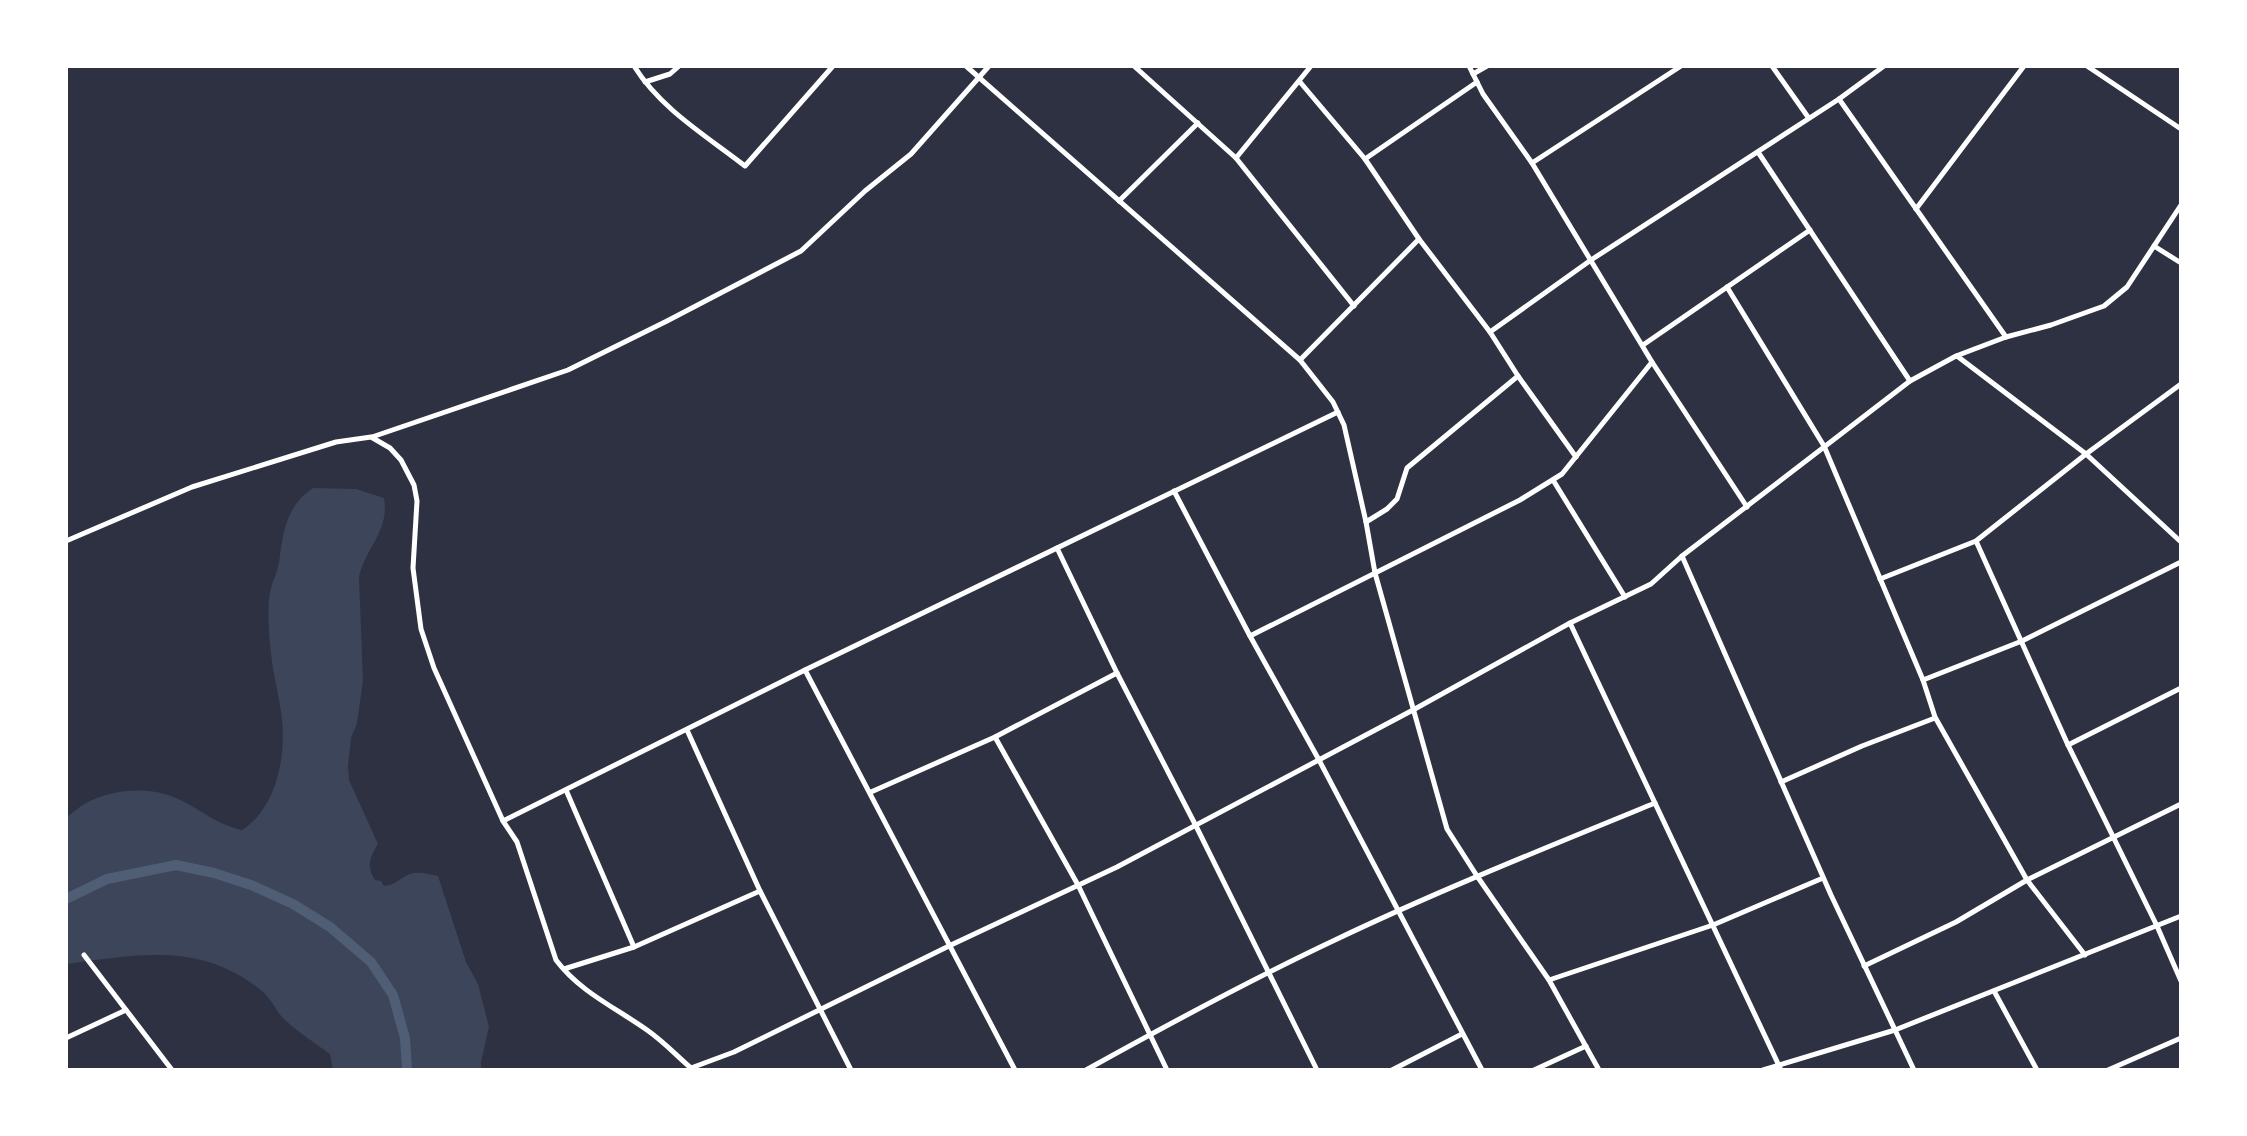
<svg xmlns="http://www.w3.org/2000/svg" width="2247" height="1136" viewBox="0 0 2247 1136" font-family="'Exo 2',sans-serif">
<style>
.green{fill:#3c4559}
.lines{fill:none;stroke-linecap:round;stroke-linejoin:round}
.canal{stroke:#4f5d75;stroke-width:10}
.minor{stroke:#fff;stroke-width:5}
</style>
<rect width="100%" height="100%" fill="#2d3142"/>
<path class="green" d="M313,488L356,489L384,498C390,530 366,547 359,577L363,681L357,723L351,738L348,766L349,780L378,844C370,857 366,866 375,880L381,881L384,886C396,885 400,878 410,874C418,871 429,874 438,876L466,962L478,984L489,1027L481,1062V1070H333L330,1054C315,1043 299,1033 285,1020C276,1012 272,999 262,991C200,941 139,955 66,964V818C72,813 79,807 86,803C112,789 149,786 176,798C199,808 217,825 242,830C276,809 286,757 282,720C280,698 273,676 271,653C269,636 267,609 270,592C272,582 277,573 279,563C283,532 286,506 313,488Z"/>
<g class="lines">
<polyline class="canal" points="66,899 107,879 176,865 214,873 251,885 293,904 330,927 371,962 393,995 405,1038 407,1070"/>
<g class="minor">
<path d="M634,66C661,109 705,135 745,166L833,66"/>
<polyline points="966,66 1300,360 1333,402 1344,425 1366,522 1375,573 1447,829 1477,876 1549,980 1599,1070"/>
<polyline points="1134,66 1236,158 1354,306"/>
<polyline points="1469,66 1483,94 1532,163 1652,362 1747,507"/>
<polyline points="1772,66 1808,117"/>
<polyline points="2087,66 2181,129"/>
<polyline points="1473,74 1487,66"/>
<polyline points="645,82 670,74 679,66"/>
<polyline points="1300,82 1365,159 1419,239 1490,332 1518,376 1576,457"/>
<polyline points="1839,99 2006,337"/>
<polyline points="1758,152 1910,381"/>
<polyline points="1236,158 1311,66"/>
<polyline points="1365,159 1477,82"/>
<polyline points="1532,163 1681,66"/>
<polyline points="1119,201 1198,123"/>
<polyline points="1916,209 2024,66"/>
<polyline points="2154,246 2181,263"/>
<polyline points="1727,287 1824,446 1923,680 1935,717 2027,880 2085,955"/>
<polyline points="1490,332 1591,260 1839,99 1884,66"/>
<polyline points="1643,345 1810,230"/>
<polyline points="1957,356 2086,454 2181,542"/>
<polyline points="1300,360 1419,239"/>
<polyline points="372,437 568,370 667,321 801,251 865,191 911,154 989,66"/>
<polyline points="1553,480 1625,597"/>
<polyline points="1174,491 1250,636 1319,760 1482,1070"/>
<polyline points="1366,522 1387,509 1397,499 1407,468 1518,376"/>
<path d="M66,541L192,487L336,442L371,437L390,448L401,460L414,485L417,501L413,568L421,629L434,668L503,821L517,842L556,960C580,992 616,1008 647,1030C663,1041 677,1056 691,1068L734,1052L951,945L1117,867L1413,710L1570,623L1651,584L1682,556L1910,381L1956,356L2006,337L2051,325L2104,306L2127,287L2181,205"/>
<polyline points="1976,541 2068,745 2157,926 2181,981"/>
<polyline points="1057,548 1117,673 1196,826 1317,1070"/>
<polyline points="1682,556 1831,895 1914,1070"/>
<polyline points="1880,579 1976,541 2086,454 2181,384"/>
<polyline points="1570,623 1781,1070"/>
<polyline points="1250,636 1520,500 1562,474 1652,362"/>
<polyline points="805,670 1015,1070"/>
<polyline points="1923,680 2022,641 2181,562"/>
<polyline points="687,730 760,891 851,1070"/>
<polyline points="995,737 1078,885 1167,1070"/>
<polyline points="2068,745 2181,688"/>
<polyline points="1781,782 1862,746 1935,718"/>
<polyline points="566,790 634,947"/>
<polyline points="871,792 995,737 1117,673"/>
<polyline points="503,821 805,670 1338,412"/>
<polyline points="84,955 172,1070"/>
<polyline points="1864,966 1956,922 2027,880 2181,804"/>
<polyline points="564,969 634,947 760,891"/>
<polyline points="1549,980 1713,925 1823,878"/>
<polyline points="1994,991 2037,1070"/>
<polyline points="66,1038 126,1010"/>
<path d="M1086,1070C1167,1025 1250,980 1335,940C1440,890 1548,847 1655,803"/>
<polyline points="1392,1070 1462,1034"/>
<polyline points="1534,1070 1586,1046"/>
<polyline points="1763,1070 1895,1030 2181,916"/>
<polyline points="2108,1070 2181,1038"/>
</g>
</g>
<rect width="2247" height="1136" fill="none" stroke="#ffffff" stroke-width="136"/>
</svg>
